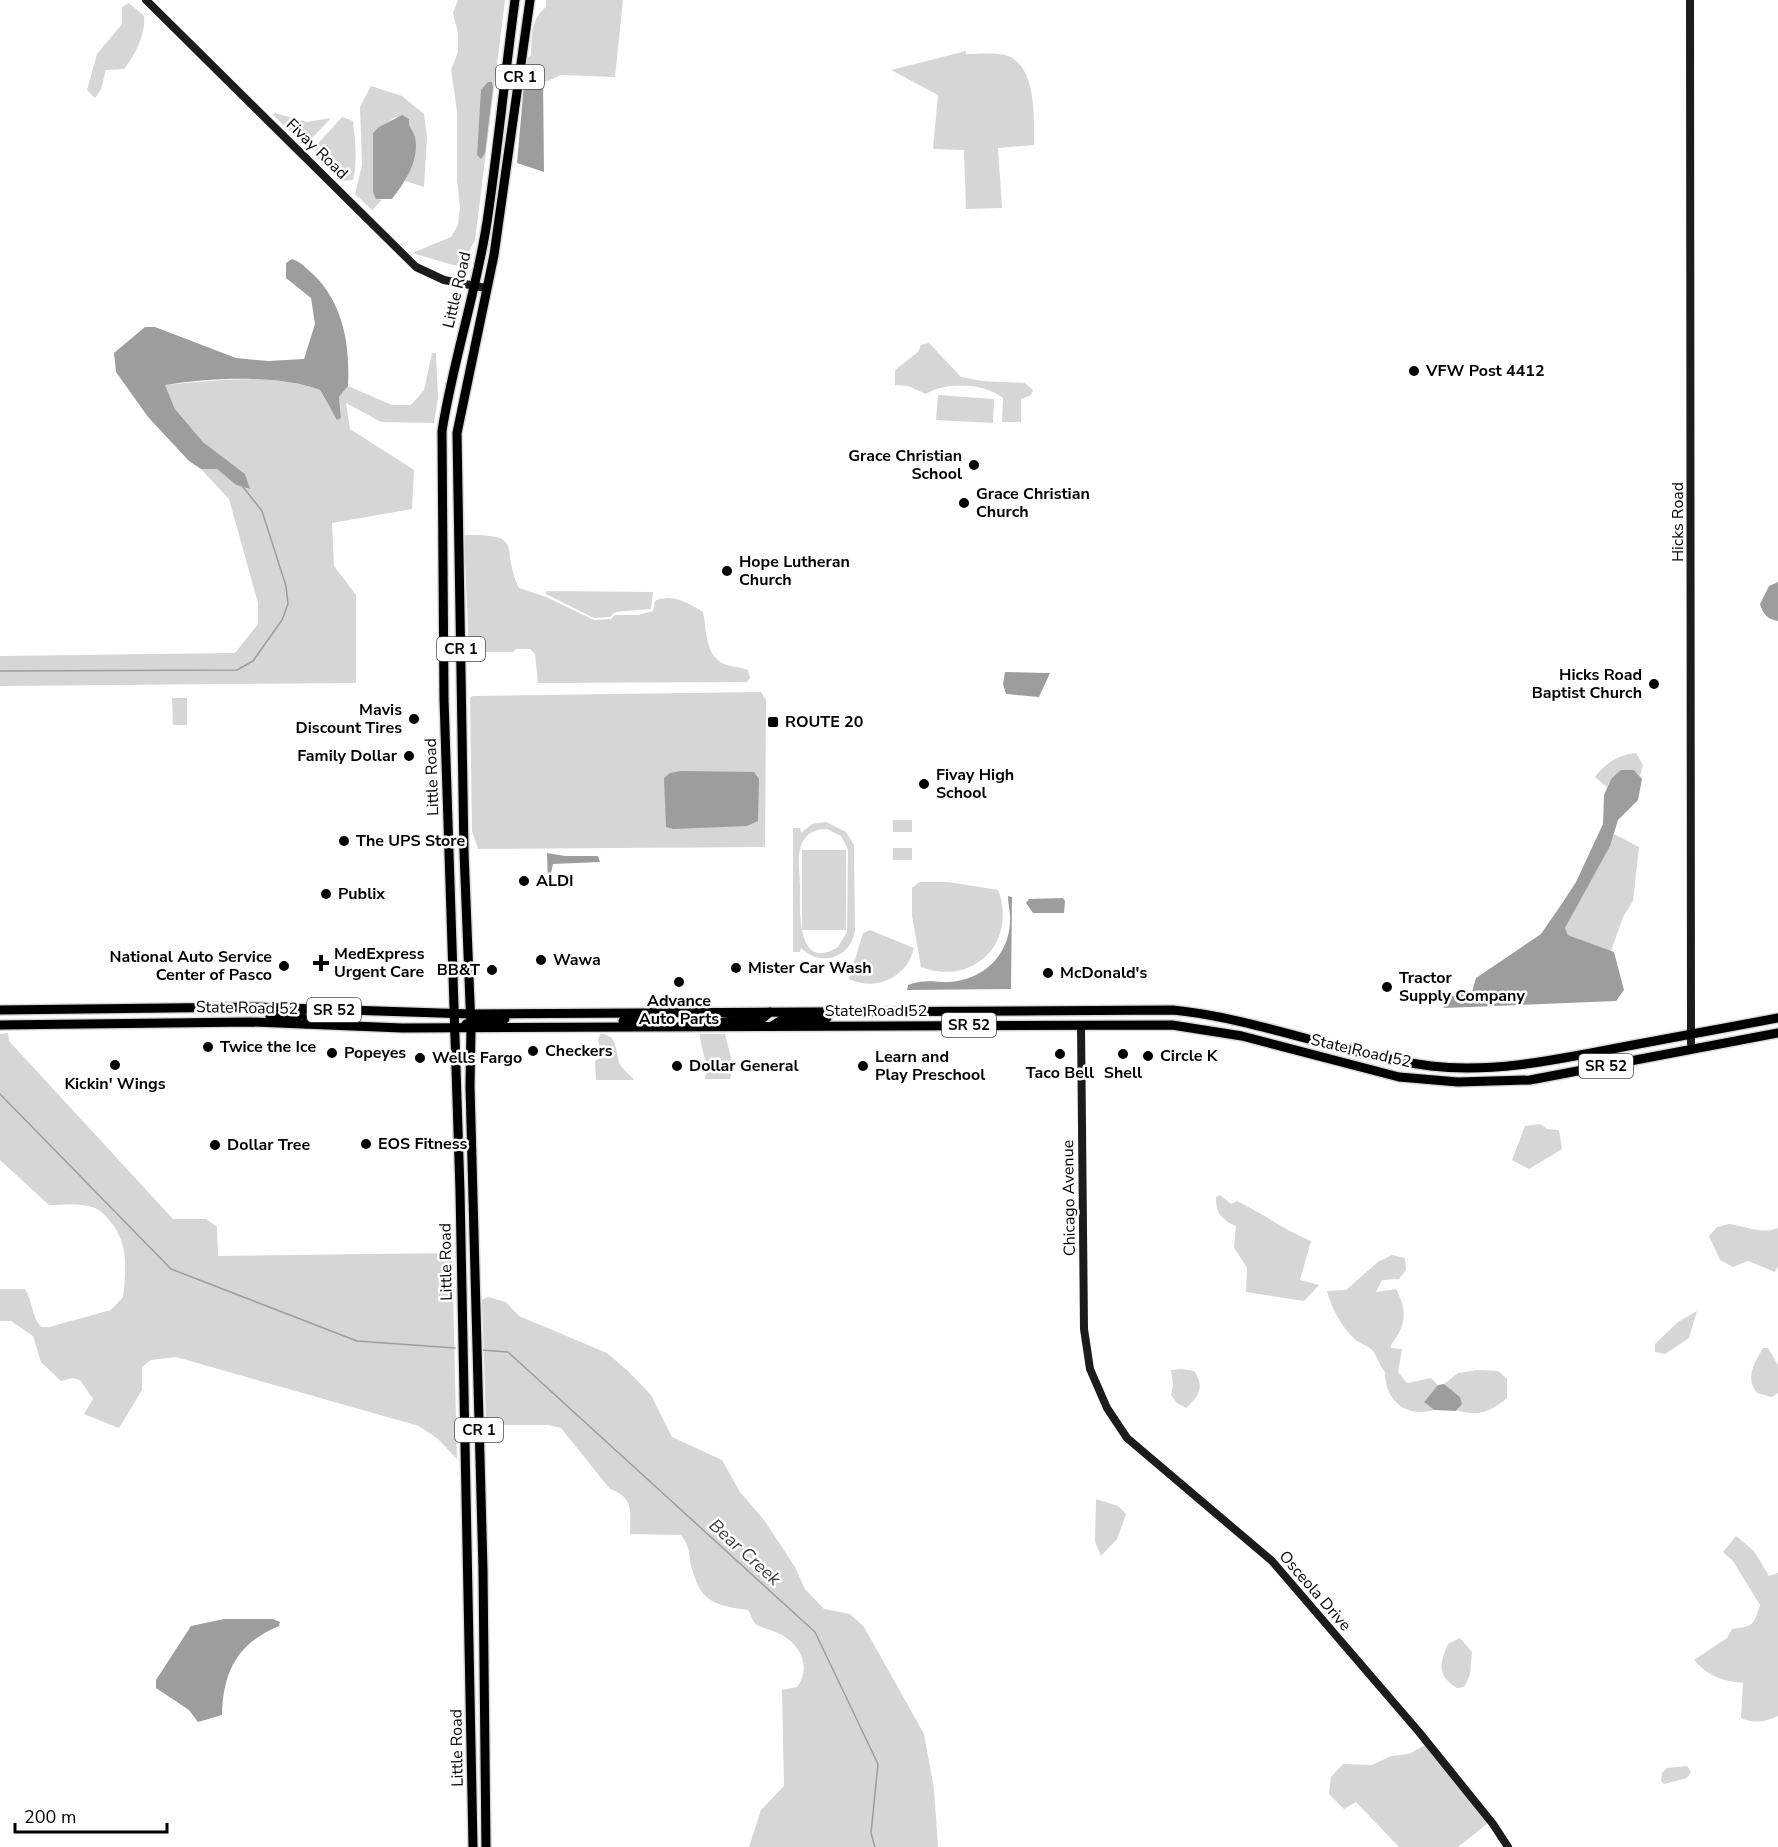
<svg xmlns="http://www.w3.org/2000/svg" width="1778" height="1847" viewBox="0 0 1778 1847" font-family="'Nunito Sans',sans-serif">
<style>
.green{fill:#d6d6d6;fill-rule:evenodd}
.water{fill:#9d9d9d}
.lines{fill:none;stroke-linecap:round;stroke-linejoin:round}
.stream{stroke:#9d9d9d;stroke-width:1.5}
.primary-casing{stroke:#dbdbdb;stroke-width:12}
.secondary{stroke:#1c1c1c;stroke-width:8}
.primary{stroke:#000;stroke-width:9}
.poi-dot{fill:#000;stroke:#fff;stroke-width:2}
.labels{text-anchor:middle;dominant-baseline:central;stroke-width:5;stroke-linejoin:round;paint-order:stroke}
.shield{fill:#fff;stroke:#4c4c4c;stroke-width:1.5}
.shield-label{font-size:15px;font-weight:bold;fill:#000}
.street-label{font-size:16px;fill:#000;stroke:#fff}
.poi-label{font-size:16px;font-weight:bold;fill:#000;stroke:#fff;text-anchor:start}
.water-label{font-size:18px;font-style:italic;fill:#3e3e3e;stroke:#fff}
</style>
<rect width="100%" height="100%" fill="#fff"/>
<g class="green">
<polygon points="458,0 505,0 475,240 466,258 459,265 453,265 412,253 451,237 458,225 460,207 457,180 457,111 451,70 458,52 458,33 453,13"/>
<path d="M546,0H623L615,77L561,75L543,83V76L525,73L526,59L531,55C532,36 530,20 546,7Z"/>
<path d="M129,3L144,16C146,33 135,56 124,69L106,70L101,89L95,98L87,90L97,54L122,24V7Z"/>
<path d="M966,51V54C979,54 996,52 1008,56C1037,67 1034,120 1034,145L998,148L1002,208L966,209L964,150L933,149L938,95L891,70Z"/>
<path d="M371,86L402,96L424,114L427,137L424,187L405,181C411,168 418,152 415,137C413,130 408,128 409,119L395,117L373,133L376,199L382,200L372,210L355,194L362,165L360,107Z"/>
<polygon points="275,113 307,122 331,118 312,138 302,142 273,115"/>
<path d="M342,117L353,121C355,141 358,161 353,180L341,181L314,155L316,146Z"/>
<path d="M929,343L961,377L982,381L1025,383L1033,390L1031,395L1021,399V422H1002L1003,398C986,383 945,381 926,394L908,386L895,385V370L918,352L921,345Z"/>
<path d="M432,353H436L438,398L434,423L381,422L346,403L350,429L414,470L412,509L332,523L334,566L356,595V683L0,686V656L235,653L258,624V603L229,499L201,469H217L236,485L249,489L245,474L203,442L175,409L165,385C215,380 273,373 320,390L329,407L341,418L339,397L348,386L392,405H411L424,390Z"/>
<polygon points="938,395 994,399 993,423 936,420"/>
<path d="M464,535C527,534 499,546 519,588L546,597L594,620L611,619L615,615H638L653,611L655,601C672,593 688,603 703,612C707,630 704,654 724,664C731,667 740,667 748,670L750,678L747,682L538,683L535,654L530,649H516L513,652H469Z"/>
<polygon points="546,591 653,592 651,609 615,612 610,617 594,618 546,594"/>
<polygon points="761,692 766,700 765,847 478,849 472,831 470,698 473,696"/>
<polygon points="172,698 187,698 187,725 173,725"/>
<path d="M1636,753L1643,765L1640,776L1634,770L1611,779L1607,787L1595,777C1604,764 1620,754 1636,753Z"/>
<rect x="893" y="820" width="19" height="12"/>
<path d="M826,822L846,832L854,845L855,931C850,959 820,967 801,948L800,952H793V828H800L801,833L812,824ZM827,829L841,836L848,849L847,932L838,947C796,973 800,909 800,887C800,873 796,853 803,841C808,832 817,829 827,829Z"/>
<polygon points="1614,834 1639,847 1633,901 1623,917 1611,951 1568,935 1565,928"/>
<rect x="893" y="848" width="19" height="12"/>
<rect x="802" y="850" width="44" height="80"/>
<path d="M919,882H948L998,890C1018,942 973,987 921,967L912,916V888Z"/>
<path d="M870,930L914,948C907,977 877,992 849,979L863,933Z"/>
<path d="M8,1033L9,1041L173,1219H206L217,1227L218,1256L452,1253L457,1459L438,1439L419,1426L176,1357L151,1360L142,1367V1390L119,1428L84,1414L93,1399L80,1380L73,1378L61,1381L41,1362L33,1336L11,1321H0V1289H25C33,1301 31,1316 41,1327H49L111,1310L123,1297C126,1269 129,1244 110,1221C105,1215 100,1209 92,1207C79,1203 63,1205 49,1205L0,1160V1034Z"/>
<path d="M600,1034C620,1034 614,1054 621,1066C625,1072 631,1075 634,1080H596L595,1061L602,1057L598,1040Z"/>
<path d="M700,1034H725L733,1066L730,1079H705C710,1063 700,1050 700,1034Z"/>
<polygon points="1540,1124 1547,1129 1559,1130 1562,1149 1529,1169 1512,1160 1525,1126"/>
<path d="M1220,1195L1231,1204L1237,1201C1263,1214 1285,1230 1311,1241L1300,1280L1319,1285L1304,1301L1246,1292L1247,1268L1234,1247L1236,1226C1221,1219 1216,1214 1216,1197Z"/>
<path d="M1729,1224C1747,1226 1760,1235 1778,1228V1266L1775,1272L1748,1261L1733,1267L1720,1260L1709,1236L1717,1227Z"/>
<path d="M1392,1255L1405,1258L1406,1270L1399,1279L1382,1280L1376,1292L1396,1289C1408,1312 1406,1325 1391,1345V1348L1402,1349L1398,1372L1407,1383L1431,1378L1438,1385L1424,1402L1434,1410C1405,1418 1385,1400 1385,1372C1379,1365 1378,1358 1373,1351C1369,1346 1362,1344 1357,1341C1343,1330 1331,1307 1327,1291L1346,1290L1378,1262Z"/>
<path d="M488,1297L506,1302L519,1316L607,1353L629,1372L651,1395L672,1437L722,1460L740,1492L764,1520L795,1567L805,1589L824,1609L850,1614L864,1627L924,1734L934,1789L938,1847H749L761,1810L784,1786L782,1690L797,1687C811,1669 802,1646 782,1635C774,1630 764,1629 755,1624L748,1610C713,1605 700,1602 691,1565C688,1551 691,1549 681,1535L630,1534C630,1512 635,1498 610,1489L561,1428L548,1425H499L486,1420L482,1300Z"/>
<polygon points="1697,1311 1689,1338 1665,1354 1655,1352 1655,1344 1678,1322"/>
<path d="M1763,1348H1768L1778,1365V1393L1772,1397L1757,1393C1745,1377 1754,1364 1763,1348Z"/>
<path d="M1182,1369L1194,1371C1205,1386 1199,1397 1186,1408L1177,1403L1171,1395L1173,1385L1171,1370Z"/>
<path d="M1477,1370L1498,1371L1507,1379V1398C1491,1412 1477,1417 1457,1410L1462,1404L1460,1397L1444,1384L1458,1373Z"/>
<polygon points="1096,1499 1118,1506 1126,1514 1117,1539 1101,1556 1095,1542"/>
<path d="M1736,1536L1754,1551L1769,1576L1778,1573V1716C1765,1722 1755,1724 1741,1718L1743,1683C1722,1681 1708,1676 1694,1660L1727,1638L1732,1629C1754,1626 1753,1626 1760,1605L1733,1561L1723,1552Z"/>
<path d="M1460,1638L1472,1652L1470,1675L1464,1687L1457,1688C1437,1676 1439,1664 1448,1644Z"/>
<polygon points="1425,1745 1488,1823 1458,1847 1399,1847 1356,1802 1344,1809 1329,1794 1331,1777 1343,1764 1372,1765 1391,1756 1409,1754"/>
<polygon points="1687,1766 1691,1772 1687,1778 1664,1784 1661,1781 1662,1773 1667,1768"/>
</g>
<g class="water">
<polygon points="535,72 543,76 544,172 517,163 525,73"/>
<polygon points="488,82 492,82 493,87 485,153 481,159 477,155 481,90"/>
<path d="M402,115L409,119C408,128 413,129 415,137C420,160 405,182 392,199H376L373,192V133L379,127Z"/>
<path d="M292,259C301,262 306,268 314,275C344,305 350,346 348,386L339,397L341,418L337,420L320,390C277,374 210,378 165,385L175,409L203,442L245,474L250,489L236,485L217,469H201L189,461L148,417L116,372L114,353L145,327H155L236,358L268,361L304,359L315,324L311,298L286,278V263Z"/>
<path d="M1778,582V621C1767,619 1763,614 1760,604L1769,586Z"/>
<polygon points="1005,672 1046,673 1050,673 1039,697 1006,694 1003,684"/>
<polygon points="1621,770 1634,770 1642,779 1638,800 1618,820 1610,846 1565,928 1568,935 1614,952 1624,990 1616,1001 1444,1008 1441,998 1472,992 1476,978 1541,934 1563,902 1576,882 1603,824 1604,795 1611,779"/>
<polygon points="681,771 754,772 759,779 758,821 747,826 673,829 666,827 664,778 670,773"/>
<polygon points="547,853 565,856 598,856 600,862 553,864 548,886"/>
<path d="M1008,896L1012,897L1011,989L907,990L908,985C922,979 934,982 949,982C982,980 1008,957 1010,923C1011,914 1008,905 1008,896Z"/>
<polygon points="1063,898 1065,901 1064,913 1033,913 1026,903 1029,899"/>
<polygon points="1444,1384 1460,1397 1462,1404 1456,1411 1434,1410 1424,1402 1438,1385"/>
<path d="M224,1619H273L280,1622L279,1626C238,1643 223,1671 222,1715L198,1722L189,1710L156,1688V1680L191,1626Z"/>
</g>
<g class="lines">
<g class="stream">
<polyline points="0,671 237,670 253,661 282,620 288,604 286,586 262,511 243,487"/>
<polyline points="0,1094 171,1269 357,1341 455,1348"/>
<polyline points="482,1350 508,1352 815,1632 878,1764 871,1833 875,1847"/>
</g>
<defs>
<g id="primary">
<path d="M0,1010L252,1007L471,1014L1173,1010C1261,1019 1343,1055 1431,1066C1493,1073 1555,1060 1617,1048C1670,1038 1724,1028 1778,1018"/>
<polyline points="270,1017 299,1016 304,1009"/>
<polyline points="623,1021 645,1017 649,1012"/>
<polyline points="723,1022 763,1018 770,1012"/>
<polyline points="306,1024 307,1019 315,1016 340,1016"/>
<polyline points="466,1024 481,1020 505,1019"/>
<polyline points="0,1025 251,1022 402,1028 1172,1025 1242,1036 1399,1077 1458,1082 1530,1080 1778,1033"/>
<polyline points="772,1026 783,1019 827,1018"/>
<path d="M473,1847L460,1191L444,699L442,431C453,361 476,293 487,222C498,148 505,74 515,0"/>
<polyline points="486,1847 483,1570 470,1086 471,1028 464,852 457,433 494,255 530,0"/>
</g>
</defs>
<use href="#primary" class="primary-casing"/>
<g class="secondary">
<polyline points="146,0 416,267 444,280 486,288"/>
<polyline points="1690,0 1691,1043"/>
<polyline points="1081,1025 1084,1329 1090,1369 1107,1408 1127,1438 1272,1561 1419,1732 1493,1824 1508,1847"/>
</g>
<use href="#primary" class="primary"/>
</g>
<g class="poi-dot">
<circle cx="1414" cy="371" r="6"/>
<circle cx="974" cy="465" r="6"/>
<circle cx="964" cy="503" r="6"/>
<circle cx="727" cy="571" r="6"/>
<circle cx="1654" cy="684" r="6"/>
<circle cx="414" cy="719" r="6"/>
<rect x="767" y="716" width="12" height="12" rx="3"/>
<circle cx="409" cy="756" r="6"/>
<circle cx="924" cy="784" r="6"/>
<circle cx="344" cy="841" r="6"/>
<circle cx="524" cy="881" r="6"/>
<circle cx="326" cy="894" r="6"/>
<circle cx="541" cy="960" r="6"/>
<path d="M318 954h6v6h6v6h-6v6h-6v-6h-6v-6h6z"/>
<circle cx="284" cy="966" r="6"/>
<circle cx="736" cy="968" r="6"/>
<circle cx="492" cy="970" r="6"/>
<circle cx="1048" cy="973" r="6"/>
<circle cx="679" cy="982" r="6"/>
<circle cx="1387" cy="987" r="6"/>
<circle cx="208" cy="1047" r="6"/>
<circle cx="533" cy="1051" r="6"/>
<circle cx="332" cy="1053" r="6"/>
<circle cx="1060" cy="1054" r="6"/>
<circle cx="1123" cy="1054" r="6"/>
<circle cx="1148" cy="1056" r="6"/>
<circle cx="420" cy="1058" r="6"/>
<circle cx="115" cy="1065" r="6"/>
<circle cx="677" cy="1066" r="6"/>
<circle cx="863" cy="1066" r="6"/>
<circle cx="366" cy="1144" r="6"/>
<circle cx="215" cy="1145" r="6"/>
</g>
<g class="labels">
<g class="shield">
<rect x="496" y="65" width="48" height="24" rx="4.5"/>
<rect x="437" y="637" width="48" height="24" rx="4.5"/>
<rect x="307" y="998" width="54" height="24" rx="4.5"/>
<rect x="942" y="1013" width="54" height="24" rx="4.5"/>
<rect x="1579" y="1054" width="54" height="24" rx="4.5"/>
<rect x="455" y="1418" width="48" height="24" rx="4.5"/>
</g>
<g class="shield-label">
<text x="520" y="77">CR 1</text>
<text x="461" y="649">CR 1</text>
<text x="334" y="1010">SR 52</text>
<text x="969" y="1025">SR 52</text>
<text x="1606" y="1066">SR 52</text>
<text x="479" y="1430">CR 1</text>
</g>
<g class="street-label">
<text transform="translate(317 149) rotate(44)">Fivay Road</text>
<text transform="translate(457 290) rotate(-77)">Little Road</text>
<text transform="translate(1678 522) rotate(-90)">Hicks Road</text>
<text transform="translate(432 777) rotate(-92)">Little Road</text>
<text transform="translate(247 1008) rotate(1)">State Road 52</text>
<text x="876" y="1011">State Road 52</text>
<text transform="translate(1361 1051) rotate(13)">State Road 52</text>
<text transform="translate(1069 1198) rotate(-91)">Chicago Avenue</text>
<text transform="translate(446 1262) rotate(-91)">Little Road</text>
<text transform="translate(1315 1591) rotate(49)">Osceola Drive</text>
<text transform="translate(457 1748) rotate(-91)">Little Road</text>
</g>
<g class="poi-label">
<text x="1426" y="371">VFW Post 4412</text>
<text x="962" y="456" text-anchor="end">Grace Christian<tspan x="962" dy="18">School</tspan></text>
<text x="976" y="494">Grace Christian<tspan x="976" dy="18">Church</tspan></text>
<text x="739" y="562">Hope Lutheran<tspan x="739" dy="18">Church</tspan></text>
<text x="1642" y="675" text-anchor="end">Hicks Road<tspan x="1642" dy="18">Baptist Church</tspan></text>
<text x="402" y="710" text-anchor="end">Mavis<tspan x="402" dy="18">Discount Tires</tspan></text>
<text x="785" y="722">ROUTE 20</text>
<text x="397" y="756" text-anchor="end">Family Dollar</text>
<text x="936" y="775">Fivay High<tspan x="936" dy="18">School</tspan></text>
<text x="356" y="841">The UPS Store</text>
<text x="536" y="881">ALDI</text>
<text x="338" y="894">Publix</text>
<text x="334" y="954">MedExpress<tspan x="334" dy="18">Urgent Care</tspan></text>
<text x="272" y="957" text-anchor="end">National Auto Service<tspan x="272" dy="18">Center of Pasco</tspan></text>
<text x="553" y="960">Wawa</text>
<text x="748" y="968">Mister Car Wash</text>
<text x="480" y="970" text-anchor="end">BB&amp;T</text>
<text x="1060" y="973">McDonald's</text>
<text x="1399" y="978">Tractor<tspan x="1399" dy="18">Supply Company</tspan></text>
<text x="679" y="1001" text-anchor="middle">Advance<tspan x="679" dy="18">Auto Parts</tspan></text>
<text x="220" y="1047">Twice the Ice</text>
<text x="545" y="1051">Checkers</text>
<text x="344" y="1053">Popeyes</text>
<text x="1160" y="1056">Circle K</text>
<text x="875" y="1057">Learn and<tspan x="875" dy="18">Play Preschool</tspan></text>
<text x="432" y="1058">Wells Fargo</text>
<text x="689" y="1066">Dollar General</text>
<text x="1060" y="1073" text-anchor="middle">Taco Bell</text>
<text x="1123" y="1073" text-anchor="middle">Shell</text>
<text x="115" y="1084" text-anchor="middle">Kickin' Wings</text>
<text x="378" y="1144">EOS Fitness</text>
<text x="227" y="1145">Dollar Tree</text>
</g>
<g class="water-label">
<text transform="translate(745 1552) rotate(42)">Bear Creek</text>
</g>
</g>
<path d="M15 1823v9h152v-9" fill="none" stroke="#000000" stroke-width="3"/>
<text x="24" y="1823" font-size="18" fill="#000000" stroke="#ffffff" stroke-width="4.5" paint-order="stroke">200 m</text>
</svg>
